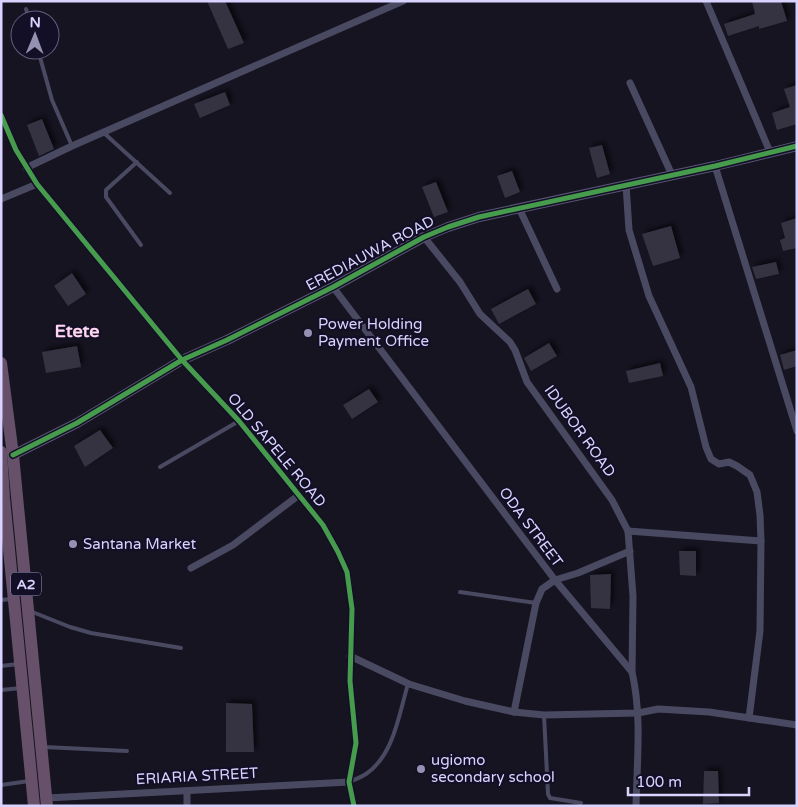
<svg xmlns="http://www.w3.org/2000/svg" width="798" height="807" viewBox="0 0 798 807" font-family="'Varela Round',sans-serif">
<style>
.building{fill:#343243;filter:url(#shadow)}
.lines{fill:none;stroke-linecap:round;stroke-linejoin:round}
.lane{stroke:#4a4962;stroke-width:4}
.street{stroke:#4a4962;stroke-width:7}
.secondary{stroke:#575674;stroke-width:10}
.highway{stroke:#67516a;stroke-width:12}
.cycleway-casing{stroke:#130f26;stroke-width:8}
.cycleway{stroke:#469c4c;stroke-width:5}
.poi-dot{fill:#9591b1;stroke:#130f26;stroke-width:2}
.labels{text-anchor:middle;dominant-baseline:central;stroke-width:4.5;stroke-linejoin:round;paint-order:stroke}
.shield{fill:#130f26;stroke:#9e99be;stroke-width:1}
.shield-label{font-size:14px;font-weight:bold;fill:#d9d4ff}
.street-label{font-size:15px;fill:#d9d4ff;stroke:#130f26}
.poi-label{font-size:15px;fill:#d9d4ff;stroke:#130f26;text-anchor:start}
.quarter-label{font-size:18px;font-weight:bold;fill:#ffd6f0;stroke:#130f26}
</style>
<defs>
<filter id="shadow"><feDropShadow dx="3.5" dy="-3.5" stdDeviation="2.5" flood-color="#0009"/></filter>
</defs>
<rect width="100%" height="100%" fill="#161421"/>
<g class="building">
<polygon points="207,1 225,1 244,43 228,49"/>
<polygon points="752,1 781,1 787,21 759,29 759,26 728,36 724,24 755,14"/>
<polygon points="797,85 797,124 777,130 772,113 790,107 784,89"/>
<polygon points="225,92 230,105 200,118 194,104"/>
<polygon points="42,119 54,149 39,156 27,125"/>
<polygon points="602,145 610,174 597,178 589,148"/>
<polygon points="512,171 520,192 505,198 497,176"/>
<polygon points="436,182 448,212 434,217 422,187"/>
<polygon points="797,218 797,248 783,251 780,240 785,238 781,223"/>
<polygon points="671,226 680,258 653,266 642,234"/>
<polygon points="776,262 779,274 756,279 752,267"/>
<polygon points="72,273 86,294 68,306 54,286"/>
<polygon points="528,289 536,304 499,324 491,309"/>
<polygon points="549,343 557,356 531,371 524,358"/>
<polygon points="77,346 81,367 46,373 42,352"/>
<polygon points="797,350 797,366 784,370 780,355"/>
<polygon points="660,363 663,376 629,383 626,371"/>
<polygon points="369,389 378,402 352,419 343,405"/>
<polygon points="100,430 113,448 85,467 74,446"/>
<polygon points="679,551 696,551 696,576 680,575"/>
<polygon points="611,574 610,609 591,608 590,575"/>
<polygon points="226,703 252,704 254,752 226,752"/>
<polygon points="704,771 718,771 719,803 703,804"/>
</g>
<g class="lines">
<g class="lane">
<polyline points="26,9 29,20"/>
<polyline points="38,50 52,100 72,146"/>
<polyline points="104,133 170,193"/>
<polyline points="137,162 106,190 106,197 141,245"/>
<polyline points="160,467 239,421"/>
<polyline points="460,592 536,603"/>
<polyline points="1,600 12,599"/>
<polyline points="30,611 70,627 91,633 181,648"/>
<polyline points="1,666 18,664"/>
<polyline points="1,690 21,688"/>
<polyline points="544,715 548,794 550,798 581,803"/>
<polyline points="44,747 127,751"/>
<path d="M349,782C354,780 361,777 366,774C394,755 399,714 408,684"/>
<polyline points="1,785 29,781"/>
</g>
<g class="street">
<polyline points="706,1 770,152"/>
<polyline points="630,83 672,175"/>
<polyline points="1,115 16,150 37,184 182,360 239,421 323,525 338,552 347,572 352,609 350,681 356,743 349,782 354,806"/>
<polyline points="715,166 797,431"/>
<polyline points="26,168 72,146 403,1"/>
<polyline points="626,185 629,230 649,296 691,387 706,447 711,459 719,464 729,462 737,466 750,475 757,492 760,515 761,541 760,631 749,718"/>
<polyline points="1,199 37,184"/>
<polyline points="519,208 557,289"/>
<polyline points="424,237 460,282 480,314 510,342 515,350 527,382 612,500 628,531 633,596 632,672"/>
<path d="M333,287L555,580L632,672C642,715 637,761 636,806"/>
<polyline points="628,531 761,541"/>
<polyline points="191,568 233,545 299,495"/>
<polyline points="350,656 409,684 465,701 514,712 544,715 638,713 658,709 709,712 797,725"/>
<polyline points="514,712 536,603 542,589 555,580 578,573 630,551"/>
<polyline points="187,791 187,806"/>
<polyline points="47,798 349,782"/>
</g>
<polyline class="secondary" points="13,455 77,423 182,360 227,340 333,287 424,237 448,227 479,217 715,166 797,146"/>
<g class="highway">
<polyline points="1,363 13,455 47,806"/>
<polyline points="1,452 4,498 34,806"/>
</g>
<defs>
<g id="cycleway">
<polyline points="1,115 16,150 37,184 182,360 239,421 323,525 338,552 347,572 352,609 350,681 356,743 349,782 354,806"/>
<polyline points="13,455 77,423 182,360 227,340 333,287 424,237 448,227 479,217 715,166 797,146"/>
</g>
</defs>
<use href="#cycleway" class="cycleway-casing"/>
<use href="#cycleway" class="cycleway"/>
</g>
<g class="poi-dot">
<circle cx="308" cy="333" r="5"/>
<circle cx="73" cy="544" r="5"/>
<circle cx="421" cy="769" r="5"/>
</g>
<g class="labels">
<rect class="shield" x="11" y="572.5" width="30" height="23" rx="4"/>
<g class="shield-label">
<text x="26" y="584">A2</text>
</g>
<g class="street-label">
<text transform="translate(370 253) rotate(-28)">EREDIAUWA ROAD</text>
<text transform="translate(580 431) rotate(54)">IDUBOR ROAD</text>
<text transform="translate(277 450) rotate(50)">OLD SAPELE ROAD</text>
<text transform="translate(531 527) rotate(53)">ODA STREET</text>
<text transform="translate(197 776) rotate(-3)">ERIARIA STREET</text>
</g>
<g class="poi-label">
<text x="318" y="324">Power Holding<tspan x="318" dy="17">Payment Office</tspan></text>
<text x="83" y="544">Santana Market</text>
<text x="431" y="760">ugiomo<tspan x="431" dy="17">secondary school</tspan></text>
</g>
<g class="quarter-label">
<text x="77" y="331">Etete</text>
</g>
</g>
<rect width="798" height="807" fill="none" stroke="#d9d4ff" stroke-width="5"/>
<g transform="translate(35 35) rotate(1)"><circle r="24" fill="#130f26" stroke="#625e7d"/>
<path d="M0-4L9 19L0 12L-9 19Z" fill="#9591b1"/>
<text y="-8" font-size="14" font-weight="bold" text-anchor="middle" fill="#d9d4ff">N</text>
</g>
<path d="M628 787v8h121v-8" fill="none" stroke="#d9d4ff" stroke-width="2.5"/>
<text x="636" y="787" font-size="15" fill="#d9d4ff" stroke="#130f26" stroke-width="4" paint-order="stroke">100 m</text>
</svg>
